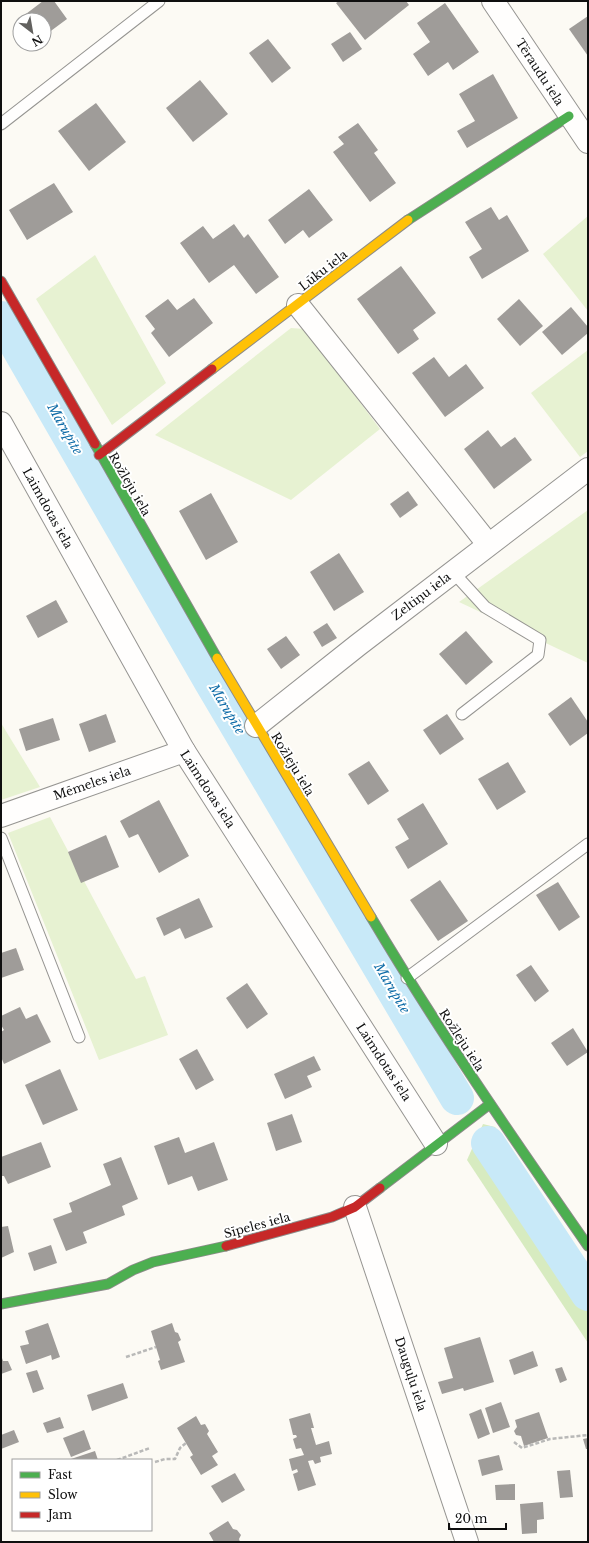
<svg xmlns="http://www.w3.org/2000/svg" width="589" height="1543" viewBox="0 0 589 1543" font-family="'Libre Baskerville',serif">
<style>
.green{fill:#e7f2d2}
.forest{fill:#d7ebc0}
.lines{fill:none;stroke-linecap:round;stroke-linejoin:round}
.river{stroke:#c8e9f8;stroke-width:34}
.building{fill:#9f9c99}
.lane-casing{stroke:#969592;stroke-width:13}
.street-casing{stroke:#969592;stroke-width:24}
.fast-casing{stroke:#8c8b89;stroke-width:11}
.slow-casing{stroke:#8c8b89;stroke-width:11}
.jam-casing{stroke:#8c8b89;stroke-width:11}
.path{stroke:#b9b9b8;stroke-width:2.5;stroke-dasharray:4 2;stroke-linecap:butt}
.lane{stroke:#fffefd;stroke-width:11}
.street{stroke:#fffefd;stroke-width:22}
.fast{stroke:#4caf50;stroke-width:9}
.slow{stroke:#ffc107;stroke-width:9}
.jam{stroke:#c62828;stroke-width:9}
.labels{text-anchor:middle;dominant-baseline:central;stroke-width:4;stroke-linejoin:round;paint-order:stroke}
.street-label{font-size:12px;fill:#0f0f0f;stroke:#fff}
.water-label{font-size:13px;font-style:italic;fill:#106da8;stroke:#fff}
</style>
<rect width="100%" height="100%" fill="#fcfaf4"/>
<g class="green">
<polygon points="588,216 588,311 543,254"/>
<polygon points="95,255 166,383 112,425 36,299"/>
<polygon points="291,328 305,329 380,429 291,500 155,435"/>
<polygon points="588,350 588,451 580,457 531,393"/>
<polygon points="588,510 588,663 459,602"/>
<polygon points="1,723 40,787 1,800"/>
<polygon points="50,817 136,979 145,976 168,1035 99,1060 8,833"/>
</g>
<polygon class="forest" points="483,1124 495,1127 588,1268 588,1343 467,1160"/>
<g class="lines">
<g class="river">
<polyline points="1,318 211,682 457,1098"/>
<polyline points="488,1143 588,1294"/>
</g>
</g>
<g class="building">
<polygon points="43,1 54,1 67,19 44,36 44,20 20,20 20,23 18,20"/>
<polygon points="339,1 406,1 409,5 365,40 336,3"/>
<polygon points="445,3 479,52 453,70 448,62 428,76 413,54 430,42 417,23"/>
<polygon points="588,16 588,56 569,29"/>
<polygon points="350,32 362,49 343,62 331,44"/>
<polygon points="268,39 291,68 272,83 249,53"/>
<polygon points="493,74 518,118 467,148 457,131 475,121 459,94"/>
<polygon points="200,80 228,114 193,142 166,108"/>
<polygon points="96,103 126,142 89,171 58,131"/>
<polygon points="358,123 378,150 374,153 396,183 370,202 333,152 344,144 338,137"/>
<polygon points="54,183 73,212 27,240 9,210"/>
<polygon points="309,189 333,220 309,238 303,230 285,244 268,220"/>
<polygon points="491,207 499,220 507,215 529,251 482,279 469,257 482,249 465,222"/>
<polygon points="234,224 244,238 248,234 279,277 256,294 234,265 209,283 180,243 203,226 213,239"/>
<polygon points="401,266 436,313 413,330 419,339 398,354 357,299"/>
<polygon points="194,298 213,323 169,357 151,333 155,329 145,316 168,299 177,310"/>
<polygon points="519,299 543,326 520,346 497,319"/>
<polygon points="571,307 588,327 588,333 562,355 542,332"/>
<polygon points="434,357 449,377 466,364 484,388 445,417 412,373"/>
<polygon points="488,430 501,447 515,437 532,460 494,489 464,449"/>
<polygon points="408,491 418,505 400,518 390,504"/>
<polygon points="211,493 238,542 206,560 179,511"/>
<polygon points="339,553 364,592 334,611 310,572"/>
<polygon points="56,600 68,622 38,638 26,616"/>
<polygon points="327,623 337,638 322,647 313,632"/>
<polygon points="466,631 493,662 466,685 439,654"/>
<polygon points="286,636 300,655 281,669 267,649"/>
<polygon points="571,697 588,722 588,733 570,746 548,714"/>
<polygon points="106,714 116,742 89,752 79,724"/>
<polygon points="447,714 464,739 440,755 423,730"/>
<polygon points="53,718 60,740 26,751 19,729"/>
<polygon points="369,761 389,791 368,805 348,774"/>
<polygon points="508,762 526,792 497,810 478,779"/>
<polygon points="159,800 189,856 159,873 138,834 129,838 120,821"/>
<polygon points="423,803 448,844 408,869 395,847 409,839 397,819"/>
<polygon points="106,835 119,867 81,883 68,852"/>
<polygon points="440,880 468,921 438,941 410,900"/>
<polygon points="558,882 580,917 559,931 536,895"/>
<polygon points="199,898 213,927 185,939 180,928 164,936 156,918"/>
<polygon points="16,948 24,970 1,978 1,953"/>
<polygon points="531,965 549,991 535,1002 516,975"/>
<polygon points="247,983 268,1014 247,1029 226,998"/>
<polygon points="20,1007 26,1019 37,1014 51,1042 4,1064 1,1057 1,1032 4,1030 1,1025 1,1016"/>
<polygon points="573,1028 588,1052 567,1066 551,1043"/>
<polygon points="197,1049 214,1080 196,1090 179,1059"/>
<polygon points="314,1056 321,1070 307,1076 312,1087 285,1099 274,1074"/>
<polygon points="60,1069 78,1110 43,1125 25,1085"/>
<polygon points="292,1114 302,1142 276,1151 267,1123"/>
<polygon points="179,1137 185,1153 214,1142 228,1180 198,1191 192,1176 168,1185 154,1146"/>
<polygon points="41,1142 51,1167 8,1184 4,1176 1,1176 1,1157"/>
<polygon points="121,1157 138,1199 122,1206 125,1215 83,1232 87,1243 66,1251 53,1219 72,1212 69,1203 111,1185 103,1164"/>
<polygon points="8,1226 14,1252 1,1258 1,1227"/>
<polygon points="51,1245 57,1263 34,1271 28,1253"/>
<polygon points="48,1323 60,1357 52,1360 51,1355 26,1364 20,1346 29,1344 25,1331"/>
<polygon points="172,1323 175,1332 178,1333 181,1340 178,1342 185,1362 161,1370 158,1361 160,1360 151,1331"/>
<polygon points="480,1337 494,1382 464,1391 463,1388 442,1394 438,1382 453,1378 444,1348"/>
<polygon points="533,1351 538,1366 514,1375 509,1360"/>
<polygon points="1,1355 3,1361 8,1361 12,1370 1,1374"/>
<polygon points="562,1367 567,1380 560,1383 555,1369"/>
<polygon points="37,1370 44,1389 33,1393 26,1373"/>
<polygon points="123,1383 128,1398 92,1411 87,1395"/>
<polygon points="501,1402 510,1427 493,1433 485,1408"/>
<polygon points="481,1409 490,1434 478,1439 469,1414"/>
<polygon points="539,1412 548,1438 524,1446 521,1436 516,1435 514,1431 517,1427 515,1420"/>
<polygon points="310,1413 314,1428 311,1428 316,1445 329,1441 332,1454 320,1457 321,1462 315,1464 313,1460 308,1461 316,1485 298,1491 293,1474 298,1472 297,1469 292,1471 289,1459 304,1455 301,1448 296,1449 293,1439 297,1437 296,1435 293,1435 289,1419"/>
<polygon points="196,1416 201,1425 205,1424 209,1431 207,1434 218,1452 212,1456 218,1465 201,1475 190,1457 193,1455 177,1428"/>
<polygon points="60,1417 64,1428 47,1433 43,1423"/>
<polygon points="14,1430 19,1442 1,1449 1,1435"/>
<polygon points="84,1430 91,1449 71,1457 63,1438"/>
<polygon points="588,1438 588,1449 586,1449 583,1439"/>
<polygon points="95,1451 98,1460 72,1460 71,1459"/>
<polygon points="499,1455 503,1470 482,1476 478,1460"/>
<polygon points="570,1470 573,1497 560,1498 557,1471"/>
<polygon points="235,1473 245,1490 222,1503 211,1486"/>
<polygon points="515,1484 515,1500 496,1500 495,1485"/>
<polygon points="543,1502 544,1519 537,1520 537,1533 522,1534 520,1504"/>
<polygon points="228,1521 233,1529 237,1530 241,1535 239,1539 240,1542 214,1542 209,1533"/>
</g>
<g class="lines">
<defs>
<g id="lane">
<polyline points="1,124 159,1"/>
<polyline points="453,572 485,607 540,640 538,655 462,714"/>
<polyline points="1,838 79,1037"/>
<polyline points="407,978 588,844"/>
</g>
<g id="street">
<polyline points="493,1 588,142"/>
<polyline points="298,305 488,544"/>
<polyline points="1,423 184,751 436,1144"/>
<polyline points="256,726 358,645 588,469"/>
<polyline points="1,816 184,751"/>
<polyline points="355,1207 467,1542"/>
</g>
<g id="fast">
<polyline points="408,220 569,116"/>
<polyline points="95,444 217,658"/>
<path d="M371,917C438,1030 513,1138 588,1246"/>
<polyline points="380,1188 490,1104"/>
<polyline points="1,1304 108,1284 133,1270 153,1262 226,1246"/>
</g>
<g id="slow">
<polyline points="212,369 408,220"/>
<polyline points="217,658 371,917"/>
</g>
<g id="jam">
<polyline points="1,281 95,444"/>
<polyline points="99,455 212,369"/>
<polyline points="226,1246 332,1217 355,1207 380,1188"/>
</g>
</defs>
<use href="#lane" class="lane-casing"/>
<use href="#street" class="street-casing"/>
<use href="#fast" class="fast-casing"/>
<use href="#slow" class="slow-casing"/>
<use href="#jam" class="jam-casing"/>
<g class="path">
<polyline points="126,1357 156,1347"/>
<polyline points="514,1442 522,1448 550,1439 588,1435"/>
<polyline points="117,1460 150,1448"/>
<polyline points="155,1462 165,1459 175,1459 180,1448 186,1443"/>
</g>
<use href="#lane" class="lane"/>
<use href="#street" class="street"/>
<use href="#fast" class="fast"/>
<use href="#slow" class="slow"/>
<use href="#jam" class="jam"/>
</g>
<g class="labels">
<g class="street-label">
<text transform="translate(540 72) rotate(57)">Tēraudu iela</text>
<text transform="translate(323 270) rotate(-38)">Lūku iela</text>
<text transform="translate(130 484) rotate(60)">Rožleju iela</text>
<text transform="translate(48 508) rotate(61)">Laimdotas iela</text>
<text transform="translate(421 596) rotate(-37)">Zeltiņu iela</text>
<text transform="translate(293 764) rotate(59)">Rožleju iela</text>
<text transform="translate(92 783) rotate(-19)">Mēmeles iela</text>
<text transform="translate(208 789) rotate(57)">Laimdotas iela</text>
<text transform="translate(462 1040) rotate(57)">Rožleju iela</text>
<text transform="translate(384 1062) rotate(57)">Laimdotas iela</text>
<text transform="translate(257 1225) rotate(-15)">Sīpeles iela</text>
<text transform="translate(411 1374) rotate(72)">Dauguļu iela</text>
</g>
<g class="water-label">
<text transform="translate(65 429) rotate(60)">Mārupīte</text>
<text transform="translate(227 709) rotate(59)">Mārupīte</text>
<text transform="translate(392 988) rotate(59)">Mārupīte</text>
</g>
</g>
<rect width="589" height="1543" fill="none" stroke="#0f0f0f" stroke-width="4"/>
<rect x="12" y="1459" width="140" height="72" fill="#ffffff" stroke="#9f9f9f"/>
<rect x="20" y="1472" width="20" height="6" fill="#4caf50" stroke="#9f9f9f"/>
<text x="48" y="1479" font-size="12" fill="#0f0f0f">Fast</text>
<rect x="20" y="1492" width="20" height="6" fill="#ffc107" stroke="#9f9f9f"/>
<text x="48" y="1499" font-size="12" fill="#0f0f0f">Slow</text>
<rect x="20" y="1512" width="20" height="6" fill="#c62828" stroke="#9f9f9f"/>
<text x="48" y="1519" font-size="12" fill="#0f0f0f">Jam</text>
<g transform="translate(32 32) rotate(149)"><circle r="19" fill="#ffffff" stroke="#9f9f9f"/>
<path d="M0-3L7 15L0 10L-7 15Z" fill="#62615f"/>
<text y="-6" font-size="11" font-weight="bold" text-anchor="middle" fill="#0f0f0f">N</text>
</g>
<path d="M449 1523v6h57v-6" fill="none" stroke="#0f0f0f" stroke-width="2"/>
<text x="455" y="1523" font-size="12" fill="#0f0f0f" stroke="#ffffff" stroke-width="3" paint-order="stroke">20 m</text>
</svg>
